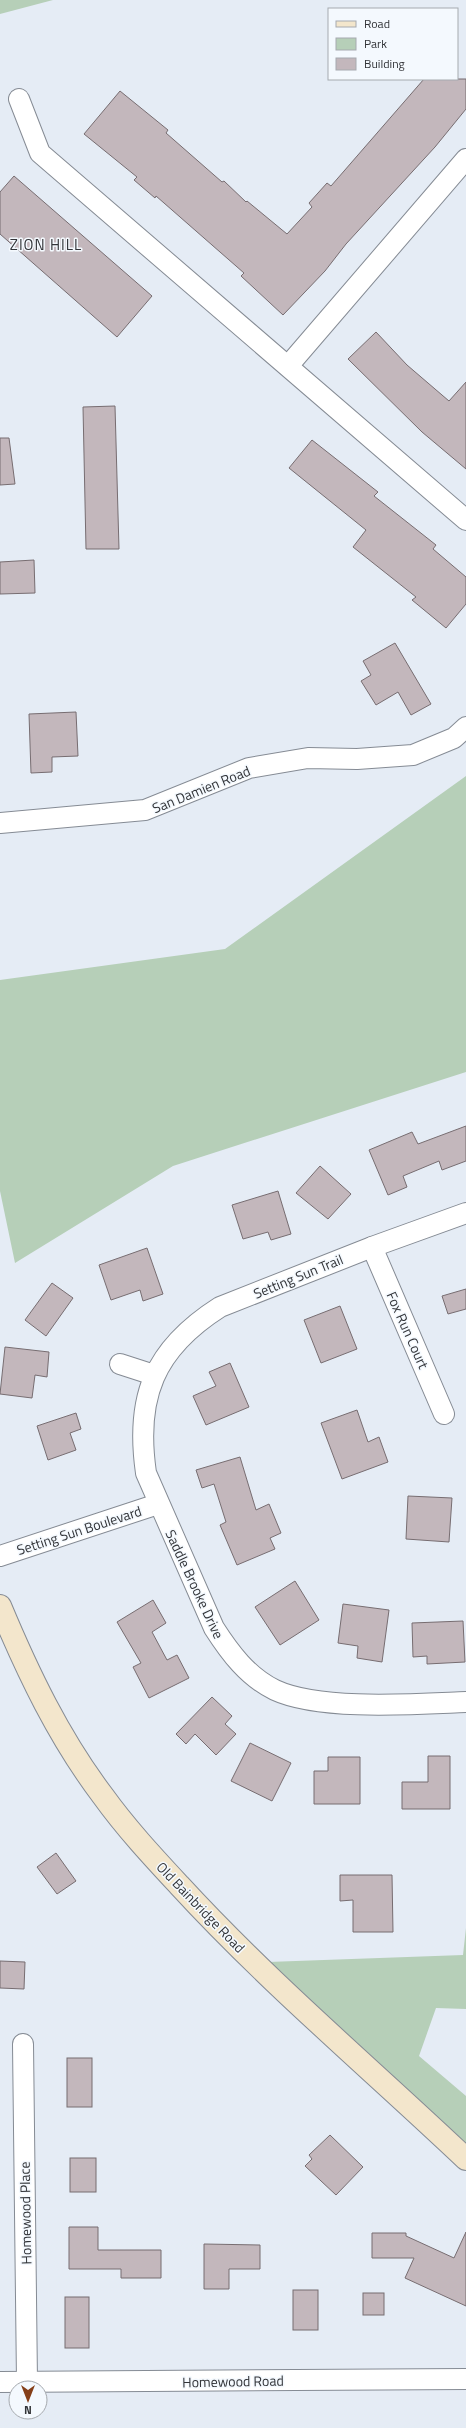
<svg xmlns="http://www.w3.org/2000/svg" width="466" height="2428" viewBox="0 0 466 2428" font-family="'Titillium Web',sans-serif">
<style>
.green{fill:#b6cfb8}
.building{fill:#c3b7bc;stroke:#776d71}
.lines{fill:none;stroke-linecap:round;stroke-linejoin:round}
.street-casing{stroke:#858b94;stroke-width:22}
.secondary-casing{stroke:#858b94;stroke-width:24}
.street{stroke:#fff;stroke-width:20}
.secondary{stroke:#f3e6cc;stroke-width:22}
.labels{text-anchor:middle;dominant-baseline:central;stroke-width:3;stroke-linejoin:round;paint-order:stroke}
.street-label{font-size:14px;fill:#323438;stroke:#f4f9fe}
.neighbourhood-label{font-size:15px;letter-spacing:1px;fill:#323438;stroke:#f4f9fe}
</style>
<rect width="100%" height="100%" fill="#e5ecf5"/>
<g class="green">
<polygon points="0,0 53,0 0,14"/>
<polygon points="466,776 466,1072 173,1166 15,1263 0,1191 0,980 225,949"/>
<polygon points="466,1928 466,2009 436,2008 419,2056 466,2096 466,2146 268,1962 463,1955"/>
</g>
<g class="building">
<polygon points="424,79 466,79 466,109 435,147 346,244 325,271 283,315 241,276 244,273 156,196 155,198 134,180 137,177 84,134 120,91 168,130 166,133 222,182 224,181 246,202 247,201 287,234 312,207 309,203 327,183 331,186"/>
<polygon points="14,176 152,296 117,337 0,234 0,192"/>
<polygon points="376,332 407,365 449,401 466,382 466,469 422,432 348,359"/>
<polygon points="115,406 119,549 86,549 83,407"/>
<polygon points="0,438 9,438 15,484 0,485"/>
<polygon points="312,440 378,492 374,496 436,545 433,549 466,577 466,604 446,628 412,600 416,597 353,547 366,530 289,468"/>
<polygon points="34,560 35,593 0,594 0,562"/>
<polygon points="395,643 431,704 411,715 398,692 376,705 361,681 371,675 363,661"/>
<polygon points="76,712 78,756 52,757 52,772 31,773 29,714"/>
<polygon points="466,1126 466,1161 442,1170 439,1161 403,1176 407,1187 388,1195 369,1150 412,1132 418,1144"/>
<polygon points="320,1166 351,1194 328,1219 296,1193"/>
<polygon points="278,1191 291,1234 271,1240 268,1232 243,1239 232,1205"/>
<polygon points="147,1248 163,1294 143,1301 140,1290 111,1300 99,1265"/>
<polygon points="52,1283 73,1298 46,1336 25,1320"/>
<polygon points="466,1289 466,1309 448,1314 442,1296"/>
<polygon points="340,1306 357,1349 321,1363 304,1320"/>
<polygon points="5,1347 49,1352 47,1377 35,1375 32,1398 0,1394"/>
<polygon points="230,1363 249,1407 206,1425 193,1396 216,1386 209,1372"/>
<polygon points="357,1410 368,1442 379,1437 388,1462 342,1479 321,1423"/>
<polygon points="76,1413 81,1429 70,1433 76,1450 48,1460 37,1426"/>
<polygon points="240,1457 256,1510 269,1504 281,1533 270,1538 275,1549 237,1565 220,1525 226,1522 214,1484 202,1488 196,1470"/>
<polygon points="408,1496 452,1498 449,1542 406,1539"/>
<polygon points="295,1581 319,1620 280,1645 255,1607"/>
<polygon points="153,1600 166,1623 152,1632 167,1660 177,1655 189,1678 149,1698 133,1667 141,1663 117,1622"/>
<polygon points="343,1604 389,1610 382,1662 357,1658 358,1646 338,1643"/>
<polygon points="463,1621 465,1662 427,1664 427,1656 413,1657 412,1623"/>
<polygon points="212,1697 232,1716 225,1724 236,1734 216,1755 195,1734 186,1744 176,1734"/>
<polygon points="250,1743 291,1763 272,1801 231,1781"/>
<polygon points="428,1756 450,1756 450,1809 402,1809 402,1782 428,1782"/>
<polygon points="328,1757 360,1757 360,1804 314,1804 314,1771 328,1771"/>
<polygon points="56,1853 76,1881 57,1894 37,1867"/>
<polygon points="340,1875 392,1875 393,1932 353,1932 353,1900 340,1901"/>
<polygon points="0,1961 25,1962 24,1989 0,1988"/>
<rect x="67" y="2058" width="25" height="49"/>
<polygon points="330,2135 363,2167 336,2195 305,2166 312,2159 309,2155"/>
<rect x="70" y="2158" width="26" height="34"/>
<polygon points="69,2227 98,2227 98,2250 161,2250 161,2278 121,2278 121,2269 69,2269"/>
<polygon points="466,2232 466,2306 405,2278 414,2258 372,2258 372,2233 406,2233 406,2236 454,2258"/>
<polygon points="204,2244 260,2245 260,2269 229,2269 229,2289 204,2289"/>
<rect x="293" y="2290" width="25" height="40"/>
<rect x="363" y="2293" width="21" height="22"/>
<rect x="65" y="2297" width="24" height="51"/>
</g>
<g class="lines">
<defs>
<g id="street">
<polyline points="19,99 40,153 466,520"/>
<polyline points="288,366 466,159"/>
<polyline points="0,823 145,810 249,768 308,758 357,759 413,755 454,738 466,727"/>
<path d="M466,1213L372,1247L220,1307C154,1349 135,1397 146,1473L214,1628C230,1653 248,1677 275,1690C320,1711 416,1704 466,1702"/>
<polyline points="372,1247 444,1414"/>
<polyline points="120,1364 154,1375"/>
<polyline points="0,1556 158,1504"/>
<polyline points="23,2044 27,2382"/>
<polyline points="0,2382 466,2379"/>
</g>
<path id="secondary" d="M0,1606C28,1673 59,1738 103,1796C126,1828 153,1857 179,1885C269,1983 370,2068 466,2159"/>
</defs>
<use href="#street" class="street-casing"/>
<use href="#secondary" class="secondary-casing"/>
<use href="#street" class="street"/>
<use href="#secondary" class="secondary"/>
</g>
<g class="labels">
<g class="street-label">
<text transform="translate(201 789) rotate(-22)">San Damien Road</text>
<text transform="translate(298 1276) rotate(-22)">Setting Sun Trail</text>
<text transform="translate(408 1330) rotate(66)">Fox Run Court</text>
<text transform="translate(79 1530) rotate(-18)">Setting Sun Boulevard</text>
<text transform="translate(195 1584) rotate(65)">Saddle Brooke Drive</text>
<text transform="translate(201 1907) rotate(46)">Old Bainbridge Road</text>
<text transform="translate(25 2213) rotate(-91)">Homewood Place</text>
<text transform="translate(233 2381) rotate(-1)">Homewood Road</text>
</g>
<g class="neighbourhood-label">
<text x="46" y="244">ZION HILL</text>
</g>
</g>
<rect x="328" y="8" width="130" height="72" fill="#f4f9fe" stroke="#a6aaaf"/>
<rect x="336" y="21" width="20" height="6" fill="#f3e6cc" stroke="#a6aaaf"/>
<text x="364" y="28" font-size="12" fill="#323438">Road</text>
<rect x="336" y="38" width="20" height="12" fill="#b6cfb8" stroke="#a6aaaf"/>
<text x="364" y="48" font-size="12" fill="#323438">Park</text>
<rect x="336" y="58" width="20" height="12" fill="#c3b7bc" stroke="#a6aaaf"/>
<text x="364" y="68" font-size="12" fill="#323438">Building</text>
<g transform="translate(28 2400) rotate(180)"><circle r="19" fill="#f4f9fe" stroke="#a6aaaf"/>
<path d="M0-3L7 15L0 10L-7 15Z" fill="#853f19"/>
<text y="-6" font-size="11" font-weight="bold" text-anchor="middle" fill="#323438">N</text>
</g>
</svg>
